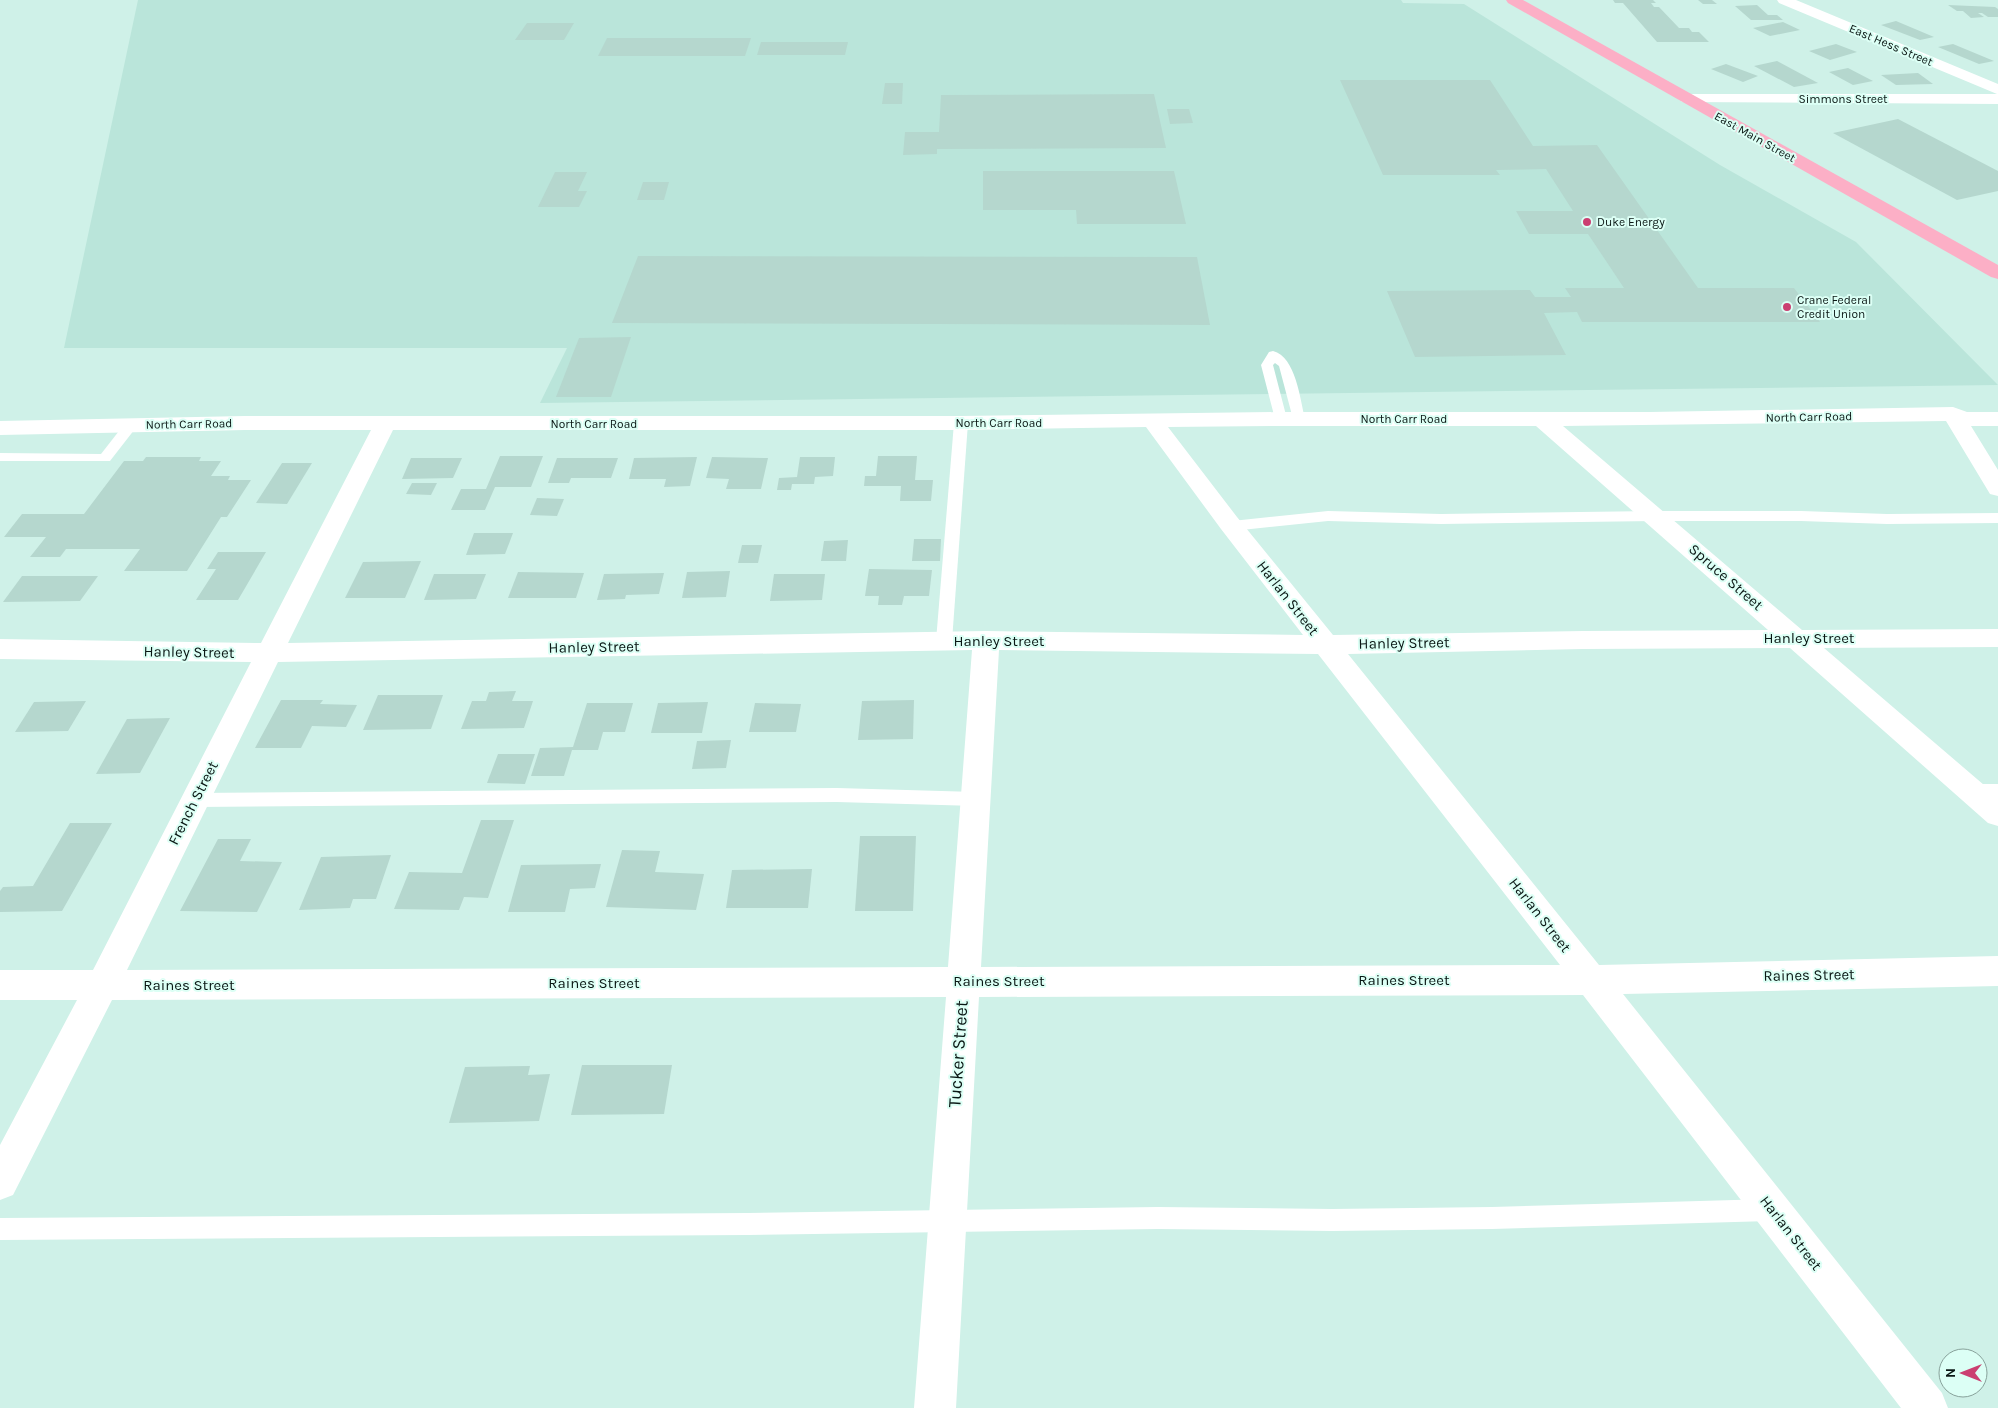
<svg xmlns="http://www.w3.org/2000/svg" width="1998" height="1408" viewBox="0 0 1998 1408" font-family="Karla,sans-serif">
<style>
.built{fill:#bae5da}
.building{fill:#b5d7ce}
.lines{fill:none;stroke-linecap:round;stroke-linejoin:round}
.lane{fill:#fff;fill-rule:evenodd}
.street{fill:#fff;fill-rule:evenodd}
.primary{fill:#fcafc6;fill-rule:evenodd}
.poi-dot{fill:#cb3f71;stroke:#dcfff5;stroke-width:2}
.labels{text-anchor:middle;dominant-baseline:central;stroke-width:4;stroke-linejoin:round;paint-order:stroke}
.far-street-label{font-size:12px;fill:#0a1714;stroke:#dcfff5}
.far-poi-label{font-size:12px;fill:#0a1714;stroke:#dcfff5;text-anchor:start}
.street-label{font-size:15px;fill:#0a1714;stroke:#dcfff5}
.near-street-label{font-size:18px;fill:#0a1714;stroke:#dcfff5}
</style>
<rect width="100%" height="100%" fill="#cff1e8"/>
<polygon class="built" points="138,0 1401,0 1403,3 1464,4 1720,165 1856,242 1998,385 540,403 567,348 64,348"/>
<g class="building">
<polygon points="1613,0 1653,0 1656,3 1651,3 1654,7 1659,7 1679,28 1689,28 1692,32 1699,32 1709,42 1657,42 1623,3 1615,3"/>
<polygon points="1698,0 1712,0 1717,4 1703,4"/>
<polygon points="1757,5 1768,15 1777,15 1783,20 1751,20 1735,6"/>
<polygon points="1948,5 1995,7 1998,9 1998,17 1988,17 1982,13 1978,13 1984,17 1971,18 1963,11 1957,11"/>
<polygon points="1896,21 1934,37 1920,40 1881,25"/>
<polygon points="1783,22 1800,30 1770,36 1753,28"/>
<polygon points="527,23 574,23 564,40 515,40"/>
<polygon points="607,38 751,38 745,56 598,56"/>
<polygon points="761,42 848,42 845,55 757,55"/>
<polygon points="1836,44 1857,52 1830,60 1809,51"/>
<polygon points="1953,44 1994,61 1979,64 1938,47"/>
<polygon points="1777,61 1818,83 1794,87 1754,66"/>
<polygon points="1726,64 1758,76 1743,82 1711,69"/>
<polygon points="1848,68 1873,81 1853,85 1829,72"/>
<polygon points="1918,73 1933,84 1896,85 1881,75"/>
<polygon points="1340,80 1490,80 1533,146 1597,145 1698,288 1794,288 1820,322 1582,322 1577,312 1544,313 1566,355 1415,357 1387,291 1530,290 1535,297 1571,297 1565,288 1624,288 1588,234 1529,234 1516,211 1573,211 1546,169 1496,170 1500,175 1383,175"/>
<polygon points="885,83 903,83 902,104 882,104"/>
<polygon points="1154,94 1166,148 937,149 937,154 903,155 905,132 939,132 941,95"/>
<polygon points="1167,109 1189,109 1193,123 1170,124"/>
<polygon points="1898,119 1998,171 1998,191 1957,200 1833,133"/>
<polygon points="983,171 1174,171 1186,224 1077,224 1076,210 983,210"/>
<polygon points="555,172 587,172 578,191 587,191 579,207 538,207"/>
<polygon points="643,182 669,182 664,200 637,200"/>
<polygon points="638,256 1197,257 1210,325 612,323"/>
<polygon points="631,337 611,397 556,397 579,338"/>
<polygon points="500,456 543,456 531,487 495,487 485,510 451,510 461,489 486,489"/>
<polygon points="878,456 917,456 915,480 933,480 931,501 900,501 901,486 864,486 865,476 876,476"/>
<polygon points="146,457 201,457 199,461 221,461 211,476 230,476 228,480 251,480 227,517 221,517 187,571 124,571 140,549 66,549 60,557 30,557 46,537 4,537 22,514 84,514 124,461 143,461"/>
<polygon points="697,457 690,486 664,487 666,479 629,479 634,458"/>
<polygon points="712,457 768,458 761,489 726,489 729,479 706,478"/>
<polygon points="800,457 835,457 833,476 815,477 814,484 792,484 791,490 777,490 779,478 797,477"/>
<polygon points="411,458 462,458 453,478 402,479"/>
<polygon points="557,458 618,458 611,478 571,478 569,483 548,483"/>
<polygon points="282,463 312,463 287,504 256,503"/>
<polygon points="412,483 437,483 431,495 406,494"/>
<polygon points="537,498 564,499 557,516 530,515"/>
<polygon points="474,533 513,533 505,554 466,555"/>
<polygon points="914,539 941,539 940,561 912,561"/>
<polygon points="848,540 846,561 821,561 824,541"/>
<polygon points="742,545 762,545 758,563 738,563"/>
<polygon points="218,552 266,552 238,600 196,600 216,569 207,569"/>
<polygon points="421,561 405,598 345,598 363,562"/>
<polygon points="869,569 932,570 929,596 904,596 902,605 878,605 879,596 865,596"/>
<polygon points="730,571 726,597 682,598 687,572"/>
<polygon points="518,572 584,573 576,598 508,598"/>
<polygon points="664,573 659,594 626,595 625,599 597,600 604,574"/>
<polygon points="434,574 486,574 476,599 424,600"/>
<polygon points="774,574 825,574 822,600 770,601"/>
<polygon points="22,576 98,576 80,601 3,602"/>
<polygon points="516,691 512,701 533,701 524,728 461,729 472,701 486,701 489,692"/>
<polygon points="378,695 443,695 431,729 363,730"/>
<polygon points="281,700 323,700 320,704 357,705 346,727 312,726 301,748 255,748"/>
<polygon points="914,700 913,739 858,740 862,701"/>
<polygon points="86,701 68,731 15,732 34,702"/>
<polygon points="708,702 702,733 651,733 658,703"/>
<polygon points="587,703 633,703 625,732 603,732 598,750 572,750 564,776 531,776 540,748 573,747"/>
<polygon points="755,703 801,704 796,732 749,732"/>
<polygon points="170,718 140,773 96,774 127,719"/>
<polygon points="731,740 726,768 692,769 697,741"/>
<polygon points="498,754 535,754 525,784 487,783"/>
<polygon points="481,820 514,820 488,898 464,897 459,910 394,909 409,872 462,873"/>
<polygon points="70,823 112,823 62,911 0,912 0,891 3,887 33,886"/>
<polygon points="860,836 916,836 913,911 855,911"/>
<polygon points="218,839 251,839 240,861 282,862 257,912 180,911"/>
<polygon points="622,850 660,851 655,872 704,874 696,910 606,907"/>
<polygon points="391,855 376,899 353,899 350,908 299,910 321,857"/>
<polygon points="601,864 595,888 570,889 565,912 508,912 521,865"/>
<polygon points="812,869 808,908 726,908 732,870"/>
<polygon points="582,1065 672,1065 664,1114 571,1115"/>
<polygon points="530,1066 528,1075 550,1074 539,1121 449,1123 465,1067"/>
</g>
<g class="lines">
<g class="lane">
<path d="M1273,351C1296,357 1300,399 1305,419L1304,422L1299,423L1293,419L1279,366L1275,363L1273,365L1287,419L1281,423L1275,419L1261,365L1269,352Z"/>
<polygon points="961,419 968,423 952,641 949,645 944,647 939,645 936,641 954,423"/>
<polygon points="131,421 138,425 110,461 0,461 0,453 101,454 126,422"/>
<polygon points="1328,511 1441,514 1655,511 1801,511 1887,514 1998,513 1998,523 1887,524 1801,521 1655,521 1441,524 1328,521 1232,531 1227,529 1225,526 1227,523 1232,521"/>
<polygon points="1971,784 1998,784 1998,798 1971,798 1965,796 1962,791 1965,786"/>
<polygon points="837,788 976,792 982,794 985,799 982,804 976,806 837,802 195,807 189,805 186,800 189,795 195,793"/>
<polygon points="1770,1199 1778,1202 1781,1210 1778,1218 1770,1221 1492,1229 1332,1231 1158,1229 748,1235 0,1240 0,1218 748,1213 1158,1207 1332,1209 1492,1207"/>
</g>
<g class="street">
<polygon points="1777,0 1796,0 1998,84 1998,104 1682,102 1680,99 1682,96 1688,94 1997,94 1779,3"/>
<path d="M1953,407L1967,412H1998V426H1971L1998,470V496L1990,494L1946,421L1563,426L1802,630L1998,629V647L1824,648L1998,797V826L1988,823L1790,648L1583,649L1348,654L1599,965L1998,956V986L1623,994L1942,1393L1948,1408H1901L1583,995L979,997L956,1408H914L946,997L112,1000L13,1195L0,1200V1145L77,1000H0V970H93L251,662L0,659V639L261,643L371,430H245L0,435V421L245,416H961L1281,412H1650ZM1281,426H1536L1768,630L1583,631L1333,635L1237,517L1168,427ZM1146,427L1221,529L1303,635L986,631L288,643L393,430H961ZM972,650L948,967L127,970L278,662ZM999,650L1318,654L1560,965L981,967Z"/>
</g>
<polygon class="primary" points="1506,0 1523,0 1998,265 1998,279 1991,277 1508,3"/>
</g>
<g class="poi-dot">
<circle cx="1587" cy="222" r="5"/>
<circle cx="1787" cy="307" r="5"/>
</g>
<g class="labels">
<g class="far-street-label">
<text transform="translate(1891 45) rotate(23)">East Hess Street</text>
<text x="1843" y="99">Simmons Street</text>
<text transform="translate(1755 137) rotate(29)">East Main Street</text>
<text transform="translate(1809 417) rotate(-1)">North Carr Road</text>
<text x="1404" y="419">North Carr Road</text>
<text x="999" y="423">North Carr Road</text>
<text transform="translate(189 424) rotate(-1)">North Carr Road</text>
<text x="594" y="424">North Carr Road</text>
</g>
<g class="far-poi-label">
<text x="1597" y="222">Duke Energy</text>
<text x="1797" y="300">Crane Federal<tspan x="1797" dy="14">Credit Union</tspan></text>
</g>
<g class="street-label">
<text transform="translate(1726 577) rotate(41)">Spruce Street</text>
<text transform="translate(1288 598) rotate(52)">Harlan Street</text>
<text x="1809" y="638">Hanley Street</text>
<text x="999" y="641">Hanley Street</text>
<text transform="translate(1404 643) rotate(-1)">Hanley Street</text>
<text transform="translate(594 647) rotate(-1)">Hanley Street</text>
<text transform="translate(189 652) rotate(1)">Hanley Street</text>
<text transform="translate(193 803) rotate(-63)">French Street</text>
<text transform="translate(1540 915) rotate(52)">Harlan Street</text>
<text transform="translate(1809 975) rotate(-1)">Raines Street</text>
<text x="1404" y="980">Raines Street</text>
<text x="999" y="981">Raines Street</text>
<text x="594" y="983">Raines Street</text>
<text x="189" y="985">Raines Street</text>
<text transform="translate(1791 1233) rotate(52)">Harlan Street</text>
</g>
<g class="near-street-label">
<text transform="translate(958 1054) rotate(-86)">Tucker Street</text>
</g>
</g>
<g transform="translate(1963 1373) rotate(270)"><circle r="24" fill="#dcfff5" stroke="#88a29b"/>
<path d="M0-4L9 19L0 12L-9 19Z" fill="#cb3f71"/>
<text y="-8" font-size="14" font-weight="bold" text-anchor="middle" fill="#0a1714">N</text>
</g>
</svg>
